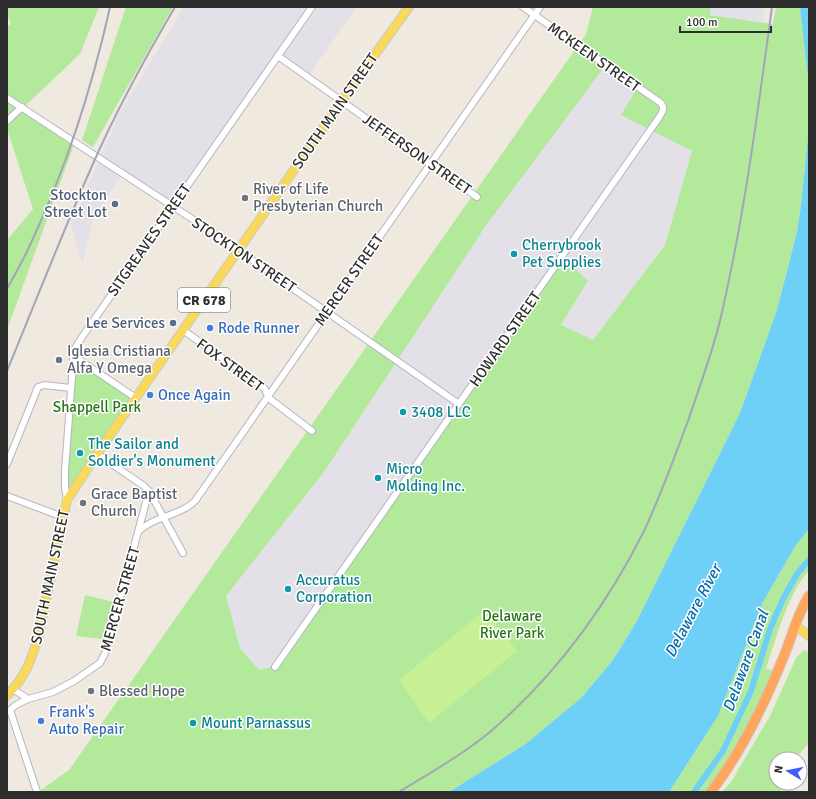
<svg xmlns="http://www.w3.org/2000/svg" width="816" height="799" viewBox="0 0 816 799" font-family="Signika,sans-serif">
<style>
.industrial{fill:#e3e0e8}
.green{fill:#b3e99a;fill-rule:evenodd}
.pitch{fill:#c8f195}
.water{fill:#6ed0f7}
.lines{fill:none;stroke-linecap:round;stroke-linejoin:round}
.canal{stroke:#6ed0f7;stroke-width:6}
.minor-casing{stroke:#b4b6c2;stroke-width:8}
.major-casing{stroke:#c9c9c9;stroke-width:10}
.highway-casing{stroke:#c9c9c9;stroke-width:11}
.minor{stroke:#fff;stroke-width:6}
.major{stroke:#fad95a;stroke-width:8}
.highway{stroke:#ffa65c;stroke-width:9}
.rail{stroke:#a2a5b9;stroke-width:2}
.worship-dot{fill:#6b7280;stroke:#fff;stroke-width:1.5}
.service-dot{fill:#5c6f8a;stroke:#fff;stroke-width:1.5}
.culture-dot{fill:#0f9aa8;stroke:#fff;stroke-width:1.5}
.shop-dot{fill:#3f7fe0;stroke:#fff;stroke-width:1.5}
.labels{text-anchor:middle;dominant-baseline:central;stroke-width:3;stroke-linejoin:round;paint-order:stroke}
.shield{fill:#fff;stroke:#6d6d6d;stroke-width:1}
.shield-label{font-size:14px;font-weight:bold;fill:#2e2e2e}
.street-label{font-size:15px;fill:#2e2e2e;stroke:#fff}
.worship-label{font-size:15px;fill:#5b616d;stroke:#fff;text-anchor:start}
.service-label{font-size:15px;fill:#4e5e75;stroke:#fff;text-anchor:end}
.culture-label{font-size:15px;fill:#0d838f;stroke:#fff;text-anchor:start}
.shop-label{font-size:15px;fill:#366cbe;stroke:#fff;text-anchor:start}
.park-label{font-size:15px;fill:#277316;stroke:#fff}
.water-label{font-size:16px;font-style:italic;fill:#046eac;stroke:#fff}
</style>
<rect width="100%" height="100%" fill="#f0e9e0"/>
<g class="industrial">
<polygon points="184,7 356,7 308,77 279,56 174,209 122,173 93,220 82,264 71,224 120,112"/>
<polygon points="710,7 765,7 763,22 710,15"/>
<polygon points="605,66 638,88 621,115 692,151 665,245 593,340 561,325 588,281 562,256 280,665 259,670 240,648 226,596 324,472 487,224"/>
</g>
<g class="green">
<polygon points="7,7 99,7 80,54 23,108 75,142 7,330 7,240 33,209 7,129 7,26 11,24 7,13"/>
<polygon points="126,7 173,7 93,147 82,140"/>
<path d="M593,7H710V15L773,24L776,7H800L808,67L809,126L801,205L797,232L777,310L740,413L637,622L613,660L581,698L527,743L449,792H38L69,770L586,34ZM605,66L637,88L621,115L692,151L665,245L593,340L561,325L588,281L562,256L280,665L259,670L240,648L226,596L324,472L487,224Z"/>
<polygon points="73,357 136,398 67,500"/>
<path d="M809,529V571C789,590 775,642 766,669L773,670C755,708 733,760 706,792H669L718,716L763,602L796,545Z"/>
<polygon points="85,595 114,602 103,639 76,636"/>
<polygon points="804,650 809,652 809,743 795,759 776,759 775,781 782,789 780,792 722,792 731,782 770,716 796,658"/>
</g>
<polygon class="pitch" points="484,611 517,651 429,723 399,680"/>
<g class="water">
<polygon points="800,7 809,7 809,85"/>
<polygon points="809,126 809,529 796,545 763,602 718,716 669,792 449,792 527,743 581,698 613,660 637,621 740,413 777,310 797,232 801,205"/>
</g>
<g class="lines">
<polyline class="canal" points="694,792 723,751 751,691 770,629 783,599 797,574 809,560"/>
<defs>
<g id="minor">
<polyline points="278,56 477,197"/>
<polyline points="7,98 203,226 459,404"/>
<polyline points="7,121 22,107"/>
<polyline points="183,330 264,388 270,399 312,431"/>
<polyline points="73,357 78,359 136,398"/>
<polyline points="97,454 144,486 149,491 183,553"/>
<polyline points="7,464 38,387 44,385 71,388"/>
<polyline points="7,496 63,517"/>
<polyline points="67,500 65,487 65,470 74,350 82,337 312,7"/>
<path d="M139,531C154,516 180,516 195,501L540,7"/>
<path d="M275,667C401,484 531,302 658,119C661,114 666,109 661,103L523,7"/>
<polyline points="13,689 28,699"/>
<polyline points="37,792 10,710 16,705 28,699 53,692 74,681 100,663 106,651 149,491"/>
</g>
<g id="major">
<polyline points="795,625 809,636"/>
<path d="M7,695C26,677 32,658 39,634L67,500L97,454L183,330L341,102L409,7"/>
</g>
<path id="highway" d="M711,792C740,754 763,707 781,663C791,641 796,616 809,596"/>
</defs>
<use href="#minor" class="minor-casing"/>
<use href="#major" class="major-casing"/>
<use href="#highway" class="highway-casing"/>
<use href="#minor" class="minor"/>
<use href="#major" class="major"/>
<use href="#highway" class="highway"/>
<g class="rail">
<path d="M7,289C15,274 24,259 31,243C66,168 92,88 110,7"/>
<path d="M7,371C35,303 62,234 92,166C116,111 145,58 175,7"/>
<path d="M399,792C430,773 462,755 490,732C555,676 606,607 644,531C661,495 674,458 688,421C700,385 714,349 722,312C745,212 758,109 772,7"/>
</g>
</g>
<g class="worship-dot">
<circle cx="245" cy="198" r="4"/>
<circle cx="59" cy="360" r="4"/>
<circle cx="83" cy="503" r="4"/>
<circle cx="91" cy="691" r="4"/>
</g>
<g class="service-dot">
<circle cx="115" cy="204" r="4"/>
<circle cx="173" cy="323" r="4"/>
</g>
<g class="culture-dot">
<circle cx="514" cy="254" r="4"/>
<circle cx="403" cy="412" r="4"/>
<circle cx="80" cy="453" r="4"/>
<circle cx="378" cy="478" r="4"/>
<circle cx="288" cy="589" r="4"/>
<circle cx="193" cy="723" r="4"/>
</g>
<g class="shop-dot">
<circle cx="210" cy="328" r="4"/>
<circle cx="150" cy="395" r="4"/>
<circle cx="41" cy="721" r="4"/>
</g>
<g class="labels">
<rect class="shield" x="178" y="288" width="52" height="24" rx="3"/>
<g class="shield-label">
<text x="204" y="300">CR 678</text>
</g>
<g class="street-label">
<text transform="translate(594 57) rotate(35)">MCKEEN STREET</text>
<text transform="translate(335 111) rotate(-55)">SOUTH MAIN STREET</text>
<text transform="translate(417 154) rotate(35)">JEFFERSON STREET</text>
<text transform="translate(149 240) rotate(-55)">SITGREAVES STREET</text>
<text transform="translate(244 255) rotate(34)">STOCKTON STREET</text>
<text transform="translate(349 280) rotate(-55)">MERCER STREET</text>
<text transform="translate(505 339) rotate(-55)">HOWARD STREET</text>
<text transform="translate(230 365) rotate(36)">FOX STREET</text>
<text transform="translate(50 577) rotate(-78)">SOUTH MAIN STREET</text>
<text transform="translate(120 599) rotate(-74)">MERCER STREET</text>
</g>
<g class="worship-label">
<text x="253" y="189">River of Life<tspan x="253" dy="17">Presbyterian Church</tspan></text>
<text x="67" y="351">Iglesia Cristiana<tspan x="67" dy="17">Alfa Y Omega</tspan></text>
<text x="91" y="494">Grace Baptist<tspan x="91" dy="17">Church</tspan></text>
<text x="99" y="691">Blessed Hope</text>
</g>
<g class="service-label">
<text x="107" y="195">Stockton<tspan x="107" dy="17">Street Lot</tspan></text>
<text x="165" y="323">Lee Services</text>
</g>
<g class="culture-label">
<text x="522" y="245">Cherrybrook<tspan x="522" dy="17">Pet Supplies</tspan></text>
<text x="411" y="412">3408 LLC</text>
<text x="88" y="444">The Sailor and<tspan x="88" dy="17">Soldier's Monument</tspan></text>
<text x="386" y="469">Micro<tspan x="386" dy="17">Molding Inc.</tspan></text>
<text x="296" y="580">Accuratus<tspan x="296" dy="17">Corporation</tspan></text>
<text x="201" y="723">Mount Parnassus</text>
</g>
<g class="shop-label">
<text x="218" y="328">Rode Runner</text>
<text x="158" y="395">Once Again</text>
<text x="49" y="712">Frank's<tspan x="49" dy="17">Auto Repair</tspan></text>
</g>
<g class="park-label">
<text x="97" y="407">Shappell Park</text>
<text x="512" y="616">Delaware<tspan x="512" dy="17">River Park</tspan></text>
</g>
<g class="water-label">
<text transform="translate(693 611) rotate(-62)">Delaware River</text>
<text transform="translate(746 661) rotate(-70)">Delaware Canal</text>
</g>
</g>
<rect width="816" height="799" fill="none" stroke="#2e2e2e" stroke-width="16"/>
<g transform="translate(788 771) rotate(280)"><circle r="19" fill="#ffffff" stroke="#ababab"/>
<path d="M0-3L7 15L0 10L-7 15Z" fill="#3e5eff"/>
<text y="-6" font-size="11" font-weight="bold" text-anchor="middle" fill="#2e2e2e">N</text>
</g>
<path d="M680 26v6h91v-6" fill="none" stroke="#2e2e2e" stroke-width="2"/>
<text x="686" y="26" font-size="12" fill="#2e2e2e" stroke="#ffffff" stroke-width="3" paint-order="stroke">100 m</text>
</svg>
